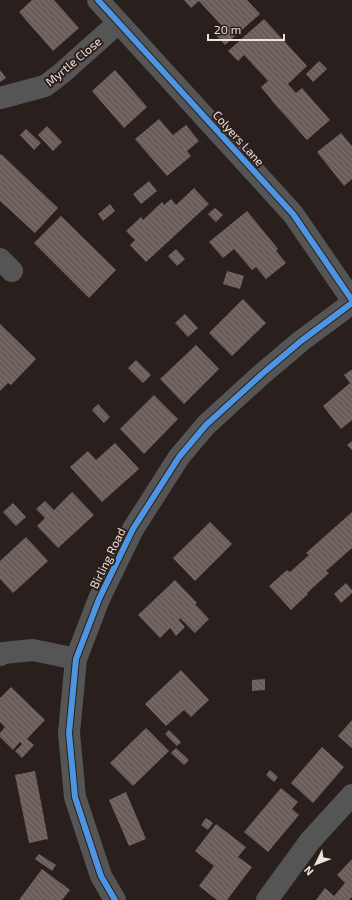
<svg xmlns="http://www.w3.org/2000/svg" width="352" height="900" viewBox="0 0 352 900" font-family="'Exo 2',sans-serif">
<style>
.building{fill:url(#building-back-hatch)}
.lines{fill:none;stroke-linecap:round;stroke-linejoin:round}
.minor{stroke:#555556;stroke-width:22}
.cycleway-casing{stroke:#2d1e19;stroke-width:8}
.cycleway{stroke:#4d94e3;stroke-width:6}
.labels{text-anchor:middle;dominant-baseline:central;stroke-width:4;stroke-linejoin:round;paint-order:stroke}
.street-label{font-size:12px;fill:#ece2de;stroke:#2d1e19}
</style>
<defs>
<pattern id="building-back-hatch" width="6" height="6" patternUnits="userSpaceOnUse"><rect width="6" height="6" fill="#6b5d59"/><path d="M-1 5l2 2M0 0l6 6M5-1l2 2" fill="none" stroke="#807470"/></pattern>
</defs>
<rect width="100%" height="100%" fill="#29201e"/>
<g class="building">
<polygon points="32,0 54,0 79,28 53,51 19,12"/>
<polygon points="184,0 247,0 260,14 225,45 215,34 223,27 199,1 191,8"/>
<polygon points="264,19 307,66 288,84 296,93 302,88 330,120 307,140 271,100 271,99 261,87 268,81 244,55 238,61 228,51"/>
<polygon points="319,61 327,69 313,82 306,74"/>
<polygon points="0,70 6,78 0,82"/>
<polygon points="115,70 147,107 124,128 92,91"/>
<polygon points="159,119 173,135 186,125 199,141 187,151 191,156 167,176 135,139"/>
<polygon points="47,126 62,142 53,151 38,135"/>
<polygon points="26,129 41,143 34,150 20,135"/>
<polygon points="341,133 352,146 352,179 344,186 317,152"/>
<polygon points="1,154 58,208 35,233 0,201 0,155"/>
<polygon points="149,181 157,191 141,204 133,194"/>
<polygon points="194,188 209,204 146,262 130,245 135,240 126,231 141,217 143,220 162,202 164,205 171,199 176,205"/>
<polygon points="110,204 115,211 103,221 98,214"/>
<polygon points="215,208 223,215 216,222 208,214"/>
<polygon points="247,211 278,249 276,251 286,263 266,279 256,267 252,270 234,249 223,258 209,242"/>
<polygon points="61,216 116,270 89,298 34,243"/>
<polygon points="176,249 185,259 177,266 168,256"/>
<polygon points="227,271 244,276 240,289 223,284"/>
<polygon points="243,299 266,323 232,356 209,333"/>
<polygon points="185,314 198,328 188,337 175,323"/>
<polygon points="0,324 36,359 11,385 8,383 0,391"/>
<polygon points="196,345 219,369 184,404 160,379"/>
<polygon points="136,360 151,375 143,383 128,368"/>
<polygon points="351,370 352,370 352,420 341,429 323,406 350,383 344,375"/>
<polygon points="154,395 178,419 144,454 120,429"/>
<polygon points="98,404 110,417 104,423 92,410"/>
<polygon points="352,441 352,450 347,445"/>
<polygon points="115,443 139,469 102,502 70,467 88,451 96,460"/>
<polygon points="72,492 94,515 58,548 37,526 45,518 36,509 45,501 54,510"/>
<polygon points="13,503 26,517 16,526 3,512"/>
<polygon points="352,512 352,548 326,571 329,573 307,593 308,594 291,610 269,586 287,570 290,572 309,555 306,553"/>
<polygon points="210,522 232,544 195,581 173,558"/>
<polygon points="26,537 48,561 13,593 0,579 0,561"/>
<polygon points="175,580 197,603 195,604 209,619 195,633 180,618 179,620 185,627 176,636 170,628 160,638 138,615"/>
<polygon points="346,583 352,590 352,593 341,603 334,594"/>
<polygon points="181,670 209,700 191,717 184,710 166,726 145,704"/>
<polygon points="265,679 265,690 252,691 252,680"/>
<polygon points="11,687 45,720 27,739 34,745 22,758 15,751 22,744 20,742 13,750 0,737 0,733 5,727 0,722 0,698"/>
<polygon points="352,720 352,748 338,736"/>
<polygon points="146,728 169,751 133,786 110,763"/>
<polygon points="169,730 181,742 177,746 165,734"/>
<polygon points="322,747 344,767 313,803 291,783"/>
<polygon points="176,748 189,760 184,765 171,753"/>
<polygon points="270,770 278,777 274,782 266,775"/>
<polygon points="35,771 48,839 29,843 15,775"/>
<polygon points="281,788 298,802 292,809 299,815 268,852 244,832"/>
<polygon points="126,792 146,839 129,846 109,800"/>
<polygon points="206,818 213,823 208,830 201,825"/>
<polygon points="216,824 246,847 238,857 252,867 227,900 217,900 199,886 214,866 195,851"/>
<polygon points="39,854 56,865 52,871 35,859"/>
<polygon points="352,859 352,897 349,900 316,900 325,888 334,896 345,883 337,875"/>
<polygon points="42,869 70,890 62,900 19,900"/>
</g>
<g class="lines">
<g class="minor">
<polyline points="98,0 293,214 352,300"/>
<polyline points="0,98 45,86 62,73 118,23"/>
<polyline points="0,259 12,271"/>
<polyline points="0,655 3,653 33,650 76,659"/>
<polyline points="115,900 101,876 75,797 69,733 76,659 99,599 133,529 179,457 206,425 262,374 301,341 352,303"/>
<polyline points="267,900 310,841 352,795"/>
</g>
<defs>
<g id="cycleway">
<polyline points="98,0 293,214 352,300"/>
<polyline points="115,900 101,876 75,797 69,733 76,659 99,599 133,529 179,457 206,425 262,374 301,341 352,303"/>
</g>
</defs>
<use href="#cycleway" class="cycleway-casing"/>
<use href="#cycleway" class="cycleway"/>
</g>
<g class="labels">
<g class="street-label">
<text transform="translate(73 61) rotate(-40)">Myrtle Close</text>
<text transform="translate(239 138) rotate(48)">Colyers Lane</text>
<text transform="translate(107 558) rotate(-64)">Birling Road</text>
</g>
</g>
<g transform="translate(316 864) rotate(227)" stroke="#2d1e19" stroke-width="3" paint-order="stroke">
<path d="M0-3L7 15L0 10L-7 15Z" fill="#ece2de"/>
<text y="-6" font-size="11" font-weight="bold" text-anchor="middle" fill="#ece2de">N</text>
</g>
<path d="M208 34v6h76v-6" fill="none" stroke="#ece2de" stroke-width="2"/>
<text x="214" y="34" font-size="12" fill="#ece2de" stroke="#2d1e19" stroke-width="3" paint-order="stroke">20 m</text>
</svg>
